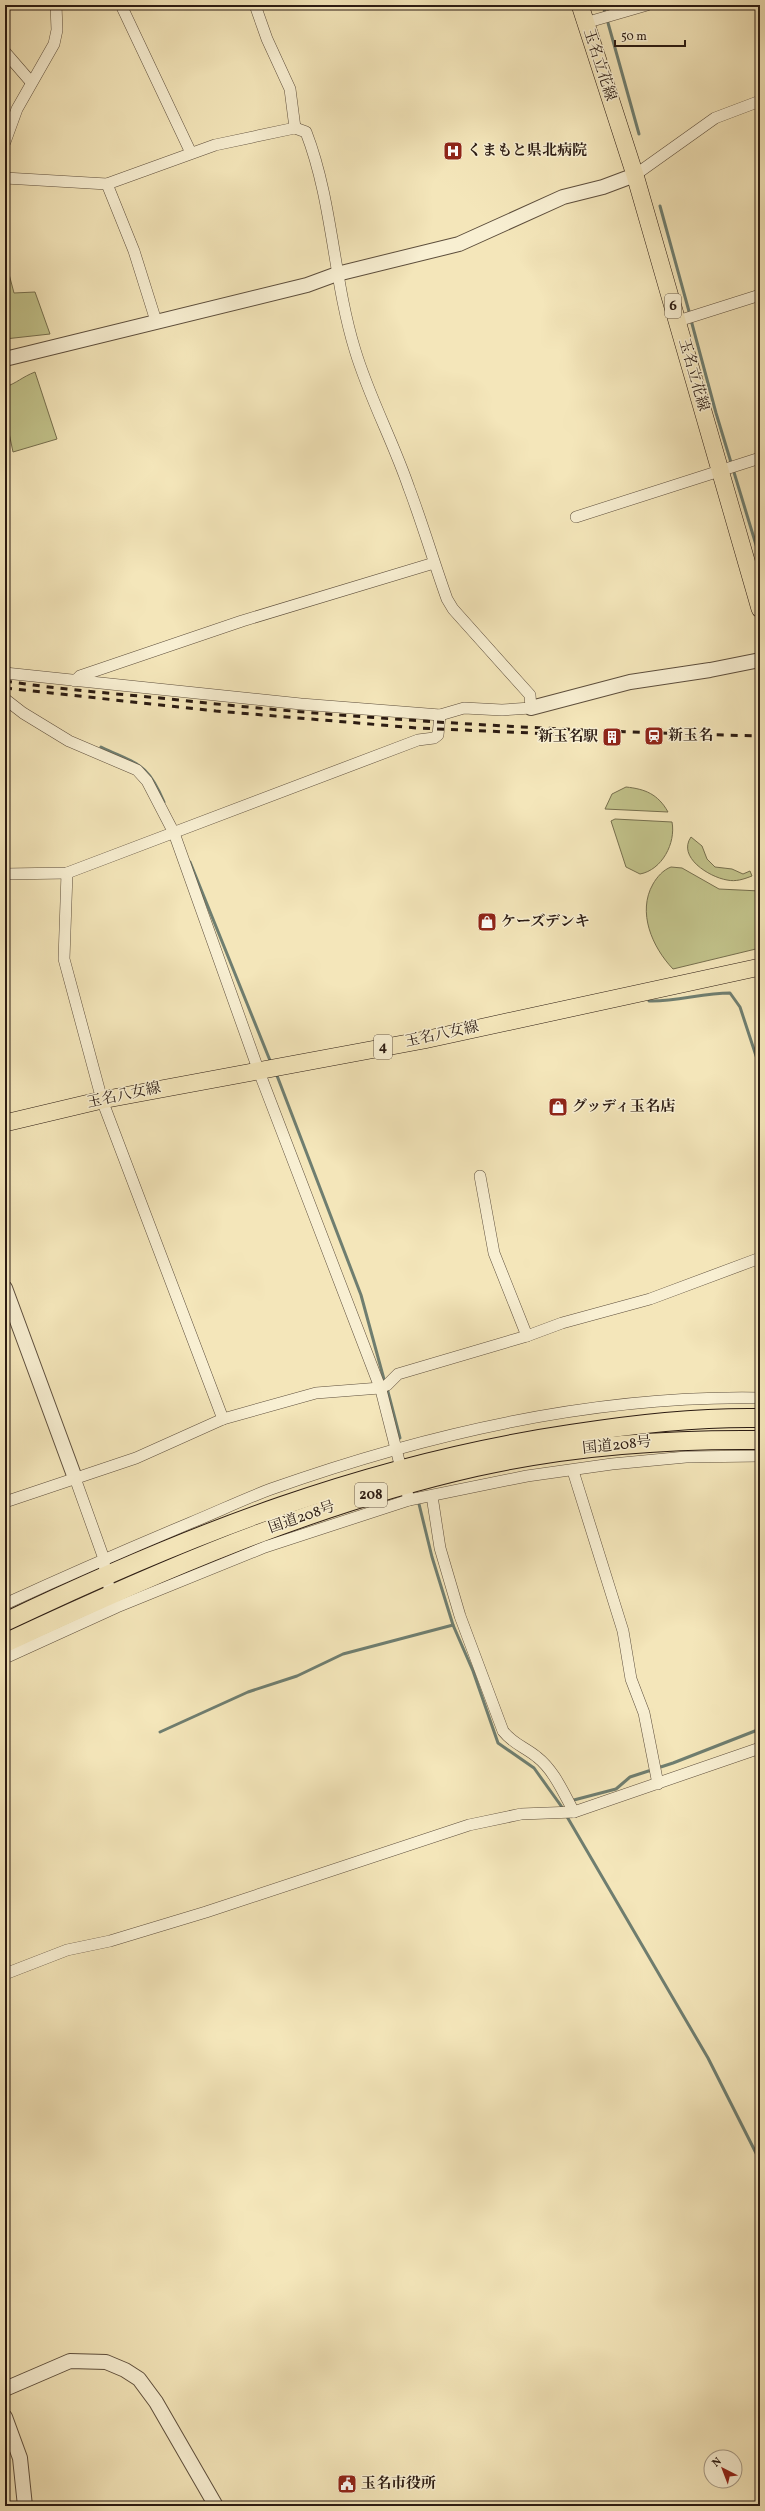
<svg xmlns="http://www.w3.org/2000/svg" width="765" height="2511" viewBox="0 0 765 2511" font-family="Vollkorn,'Noto Serif JP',serif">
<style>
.green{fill:#c2c38b;stroke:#766f4e}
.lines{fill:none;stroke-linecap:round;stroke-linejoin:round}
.stream{stroke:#6f7e70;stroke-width:3}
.minor-casing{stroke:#5d4e3c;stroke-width:12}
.tertiary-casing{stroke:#5d4e3c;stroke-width:16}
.primary-casing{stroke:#2b1b12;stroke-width:18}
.trunk-casing{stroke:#2b1b12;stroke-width:20}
.minor{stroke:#f8efd2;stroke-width:11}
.tertiary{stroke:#f8efd2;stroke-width:14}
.primary{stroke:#f4e6ba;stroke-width:17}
.trunk{stroke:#f4e6ba;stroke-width:18}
.rail{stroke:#2b1b12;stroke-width:3;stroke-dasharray:7 7;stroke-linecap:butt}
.labels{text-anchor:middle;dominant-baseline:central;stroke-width:3;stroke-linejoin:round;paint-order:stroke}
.shield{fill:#f8efd2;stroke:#685b4c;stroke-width:1}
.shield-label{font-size:14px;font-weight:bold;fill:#2b1b12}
.street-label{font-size:15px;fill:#2b1b12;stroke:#f8efd2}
.poi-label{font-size:15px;font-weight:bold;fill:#2b1b12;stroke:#f8efd2;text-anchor:start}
</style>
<rect width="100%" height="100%" fill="#f4e6ba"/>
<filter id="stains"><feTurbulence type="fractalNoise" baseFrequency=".005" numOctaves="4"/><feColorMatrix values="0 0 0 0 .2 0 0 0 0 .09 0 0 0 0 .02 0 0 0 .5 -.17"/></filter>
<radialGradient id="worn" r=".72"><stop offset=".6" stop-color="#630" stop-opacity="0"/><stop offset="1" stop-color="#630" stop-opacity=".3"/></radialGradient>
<g class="green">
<polygon points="9,274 14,293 35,292 50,334 5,339 5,275"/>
<path d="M35,372L57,439L13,452L8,428L5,429V387C17,383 22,377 35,372Z"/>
<path d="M626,787C645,789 658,794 668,812L605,809L612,794Z"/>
<path d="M615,819L672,822C676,843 662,870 640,874L626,867L611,821Z"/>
<path d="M691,837L702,846L707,859L715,867L732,869L743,874L750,871L752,876C744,879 736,882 727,880C709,877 677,857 691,837Z"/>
<path d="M671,867L682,868L719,889L760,891V948L673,969C652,947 637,912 653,884C657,877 663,870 671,867Z"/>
</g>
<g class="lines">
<g class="stream">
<polyline points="603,5 639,134"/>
<polyline points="660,206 690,315"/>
<polyline points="691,320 716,413 760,558"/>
<path d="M101,747C138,765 147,762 164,802"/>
<polyline points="190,862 271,1063"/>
<path d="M649,1001C676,1002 702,993 730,993L740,1007L760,1068"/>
<polyline points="276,1073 361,1295 385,1383"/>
<polyline points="387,1388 400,1438"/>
<polyline points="419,1504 432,1557 453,1625 473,1671 498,1743 534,1768 564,1810"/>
<polyline points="160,1732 248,1692 297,1676 343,1654 453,1625"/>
<polyline points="570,1801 616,1789 630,1777 673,1763 760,1729"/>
<polyline points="566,1815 708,2058 760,2161"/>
</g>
<defs>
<g id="minor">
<polyline points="121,5 191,153"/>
<polyline points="255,5 267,39 290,89 295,128"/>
<polyline points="585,23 647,5"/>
<polyline points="5,52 31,82"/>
<polyline points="5,142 17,109 54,44 57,30 56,5"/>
<polyline points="635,175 715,118 760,101"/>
<path d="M5,178L107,184L215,145L295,128L306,132C333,202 333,279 355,350C369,397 393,441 409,488C423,525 434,563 447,599L453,609L530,695L531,708L502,710L464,708L440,715L301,704L5,673"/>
<polyline points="107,184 134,251 156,321"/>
<polyline points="678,321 760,295"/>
<polyline points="576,517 760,458"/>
<polyline points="75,681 80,676 242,621 434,563"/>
<polyline points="5,699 23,713 69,741 137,770 147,781 174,833 258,1069 381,1390 409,1500"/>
<polyline points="67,873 64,959 102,1100 223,1419"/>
<polyline points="5,874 67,873 418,740 434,738 438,735 440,715"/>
<polyline points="527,1336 562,1323 650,1299 760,1258"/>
<polyline points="573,1471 623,1631 631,1679 644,1713 658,1784"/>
<polyline points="75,1478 104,1559 105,1574 113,1599"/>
<path d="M432,1496L440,1548L460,1616L503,1731C513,1744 525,1747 537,1757C554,1770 564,1794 574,1812"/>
<polyline points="5,1502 136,1458 223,1419 316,1393 380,1388 387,1385 398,1374 527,1336 494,1253 480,1176"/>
<path d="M5,1604C66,1576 128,1549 190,1523C217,1512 244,1499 271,1489C426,1434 594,1395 760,1398"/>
<polyline points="5,1658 117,1607 265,1547 409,1500 527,1476 612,1464 686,1457 760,1456"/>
<polyline points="5,1974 67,1950 110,1941 206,1912 469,1825 521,1814 574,1812 760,1748"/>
</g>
<g id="tertiary">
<polyline points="5,359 307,285 337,274 459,244 563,197 603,187 635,175"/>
<polyline points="531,708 630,682 710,670 760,660"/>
<polyline points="5,1288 75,1478"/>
<polyline points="5,2389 70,2361 106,2362 125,2370 139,2379 156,2402 216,2506"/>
<polyline points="5,2417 20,2458 25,2506"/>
</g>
<g id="primary">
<polyline points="580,5 635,175 760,609"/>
<polyline points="5,1123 102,1100 424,1040 760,967"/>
</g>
<g id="trunk">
<path d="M5,1622C189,1534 368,1464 571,1434C633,1424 697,1417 760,1418"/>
<path d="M5,1643C157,1572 312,1504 476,1467C569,1446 665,1439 760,1440"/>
</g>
</defs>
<use href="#minor" class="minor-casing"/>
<use href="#tertiary" class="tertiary-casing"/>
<use href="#primary" class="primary-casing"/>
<use href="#trunk" class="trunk-casing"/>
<use href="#minor" class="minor"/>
<use href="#tertiary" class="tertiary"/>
<use href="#primary" class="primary"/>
<use href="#trunk" class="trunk"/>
<g class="rail">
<path d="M5,681C56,689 108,693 160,698C359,720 560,731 760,736"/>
<polyline points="5,688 216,711 417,728 554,734"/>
</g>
</g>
<defs>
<symbol id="hospital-square" viewBox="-11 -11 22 22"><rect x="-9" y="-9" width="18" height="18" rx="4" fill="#8f2418" stroke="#f8efd2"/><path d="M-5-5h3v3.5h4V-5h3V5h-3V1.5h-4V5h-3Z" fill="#fff"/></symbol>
<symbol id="station-square" viewBox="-11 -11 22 22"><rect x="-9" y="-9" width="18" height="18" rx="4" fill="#8f2418" stroke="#f8efd2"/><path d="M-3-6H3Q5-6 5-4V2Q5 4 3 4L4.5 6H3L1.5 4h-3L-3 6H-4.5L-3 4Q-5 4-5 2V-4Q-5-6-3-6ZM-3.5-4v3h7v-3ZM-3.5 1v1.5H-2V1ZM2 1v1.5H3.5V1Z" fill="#fff"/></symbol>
<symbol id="building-square" viewBox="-11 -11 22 22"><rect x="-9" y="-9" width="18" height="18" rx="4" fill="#8f2418" stroke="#f8efd2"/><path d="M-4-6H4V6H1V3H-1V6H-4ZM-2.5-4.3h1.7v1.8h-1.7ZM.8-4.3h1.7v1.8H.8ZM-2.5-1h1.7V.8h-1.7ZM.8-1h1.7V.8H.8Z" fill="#fff"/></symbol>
<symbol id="shop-square" viewBox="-11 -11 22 22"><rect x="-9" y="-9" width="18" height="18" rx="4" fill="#8f2418" stroke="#f8efd2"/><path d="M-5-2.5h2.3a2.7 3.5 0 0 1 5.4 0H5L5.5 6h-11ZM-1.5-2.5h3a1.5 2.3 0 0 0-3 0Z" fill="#fff"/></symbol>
<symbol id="civic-square" viewBox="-11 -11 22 22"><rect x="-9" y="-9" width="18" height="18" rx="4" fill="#8f2418" stroke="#f8efd2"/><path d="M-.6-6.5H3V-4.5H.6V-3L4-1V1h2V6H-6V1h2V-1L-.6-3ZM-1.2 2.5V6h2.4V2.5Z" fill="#fff"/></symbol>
</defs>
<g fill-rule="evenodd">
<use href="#hospital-square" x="442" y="140" width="22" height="22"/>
<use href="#station-square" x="643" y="725" width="22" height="22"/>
<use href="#building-square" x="601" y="726" width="22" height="22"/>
<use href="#shop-square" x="476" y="911" width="22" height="22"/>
<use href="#shop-square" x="547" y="1096" width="22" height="22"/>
<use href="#civic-square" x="336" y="2473" width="22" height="22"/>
</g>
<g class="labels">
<g class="shield">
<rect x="665" y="294" width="16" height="24" rx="3"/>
<rect x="374" y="1035" width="18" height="24" rx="3"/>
<rect x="355" y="1483" width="32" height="24" rx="3"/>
</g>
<g class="shield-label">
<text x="673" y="306">6</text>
<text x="383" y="1047">4</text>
<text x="371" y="1495">208</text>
</g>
<g class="street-label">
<text transform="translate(599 65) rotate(72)">玉名立花線</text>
<text transform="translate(693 375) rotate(74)">玉名立花線</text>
<text transform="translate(442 1035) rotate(-12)">玉名八女線</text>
<text transform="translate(124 1096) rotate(-12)">玉名八女線</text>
<text transform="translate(617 1446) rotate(-6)">国道208号</text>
<text transform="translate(302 1518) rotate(-19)">国道208号</text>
</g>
<g class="poi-label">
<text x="467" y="151">くまもと県北病院</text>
<text x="668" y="736">新玉名</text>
<text x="598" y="737" text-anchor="end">新玉名駅</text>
<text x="501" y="922">ケーズデンキ</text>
<text x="572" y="1107">グッディ玉名店</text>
<text x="361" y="2484">玉名市役所</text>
</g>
</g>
<rect width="765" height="2511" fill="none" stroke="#f4e6ba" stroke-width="20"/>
<rect x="6" y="6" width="753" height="2499" fill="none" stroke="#2b1b12" stroke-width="2"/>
<rect x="10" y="10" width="745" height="2491" fill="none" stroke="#2b1b12"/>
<g transform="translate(723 2469) rotate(318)"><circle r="19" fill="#f8efd2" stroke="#a69a85"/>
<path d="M0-3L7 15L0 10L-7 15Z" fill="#8f2418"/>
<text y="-6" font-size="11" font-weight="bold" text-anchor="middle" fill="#2b1b12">N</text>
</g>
<path d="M615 40v6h70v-6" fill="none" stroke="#2b1b12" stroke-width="2"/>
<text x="621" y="40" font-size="12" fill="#2b1b12" stroke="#f8efd2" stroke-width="3" paint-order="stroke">50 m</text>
<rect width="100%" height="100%" filter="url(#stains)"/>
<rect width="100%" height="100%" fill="url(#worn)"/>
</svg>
